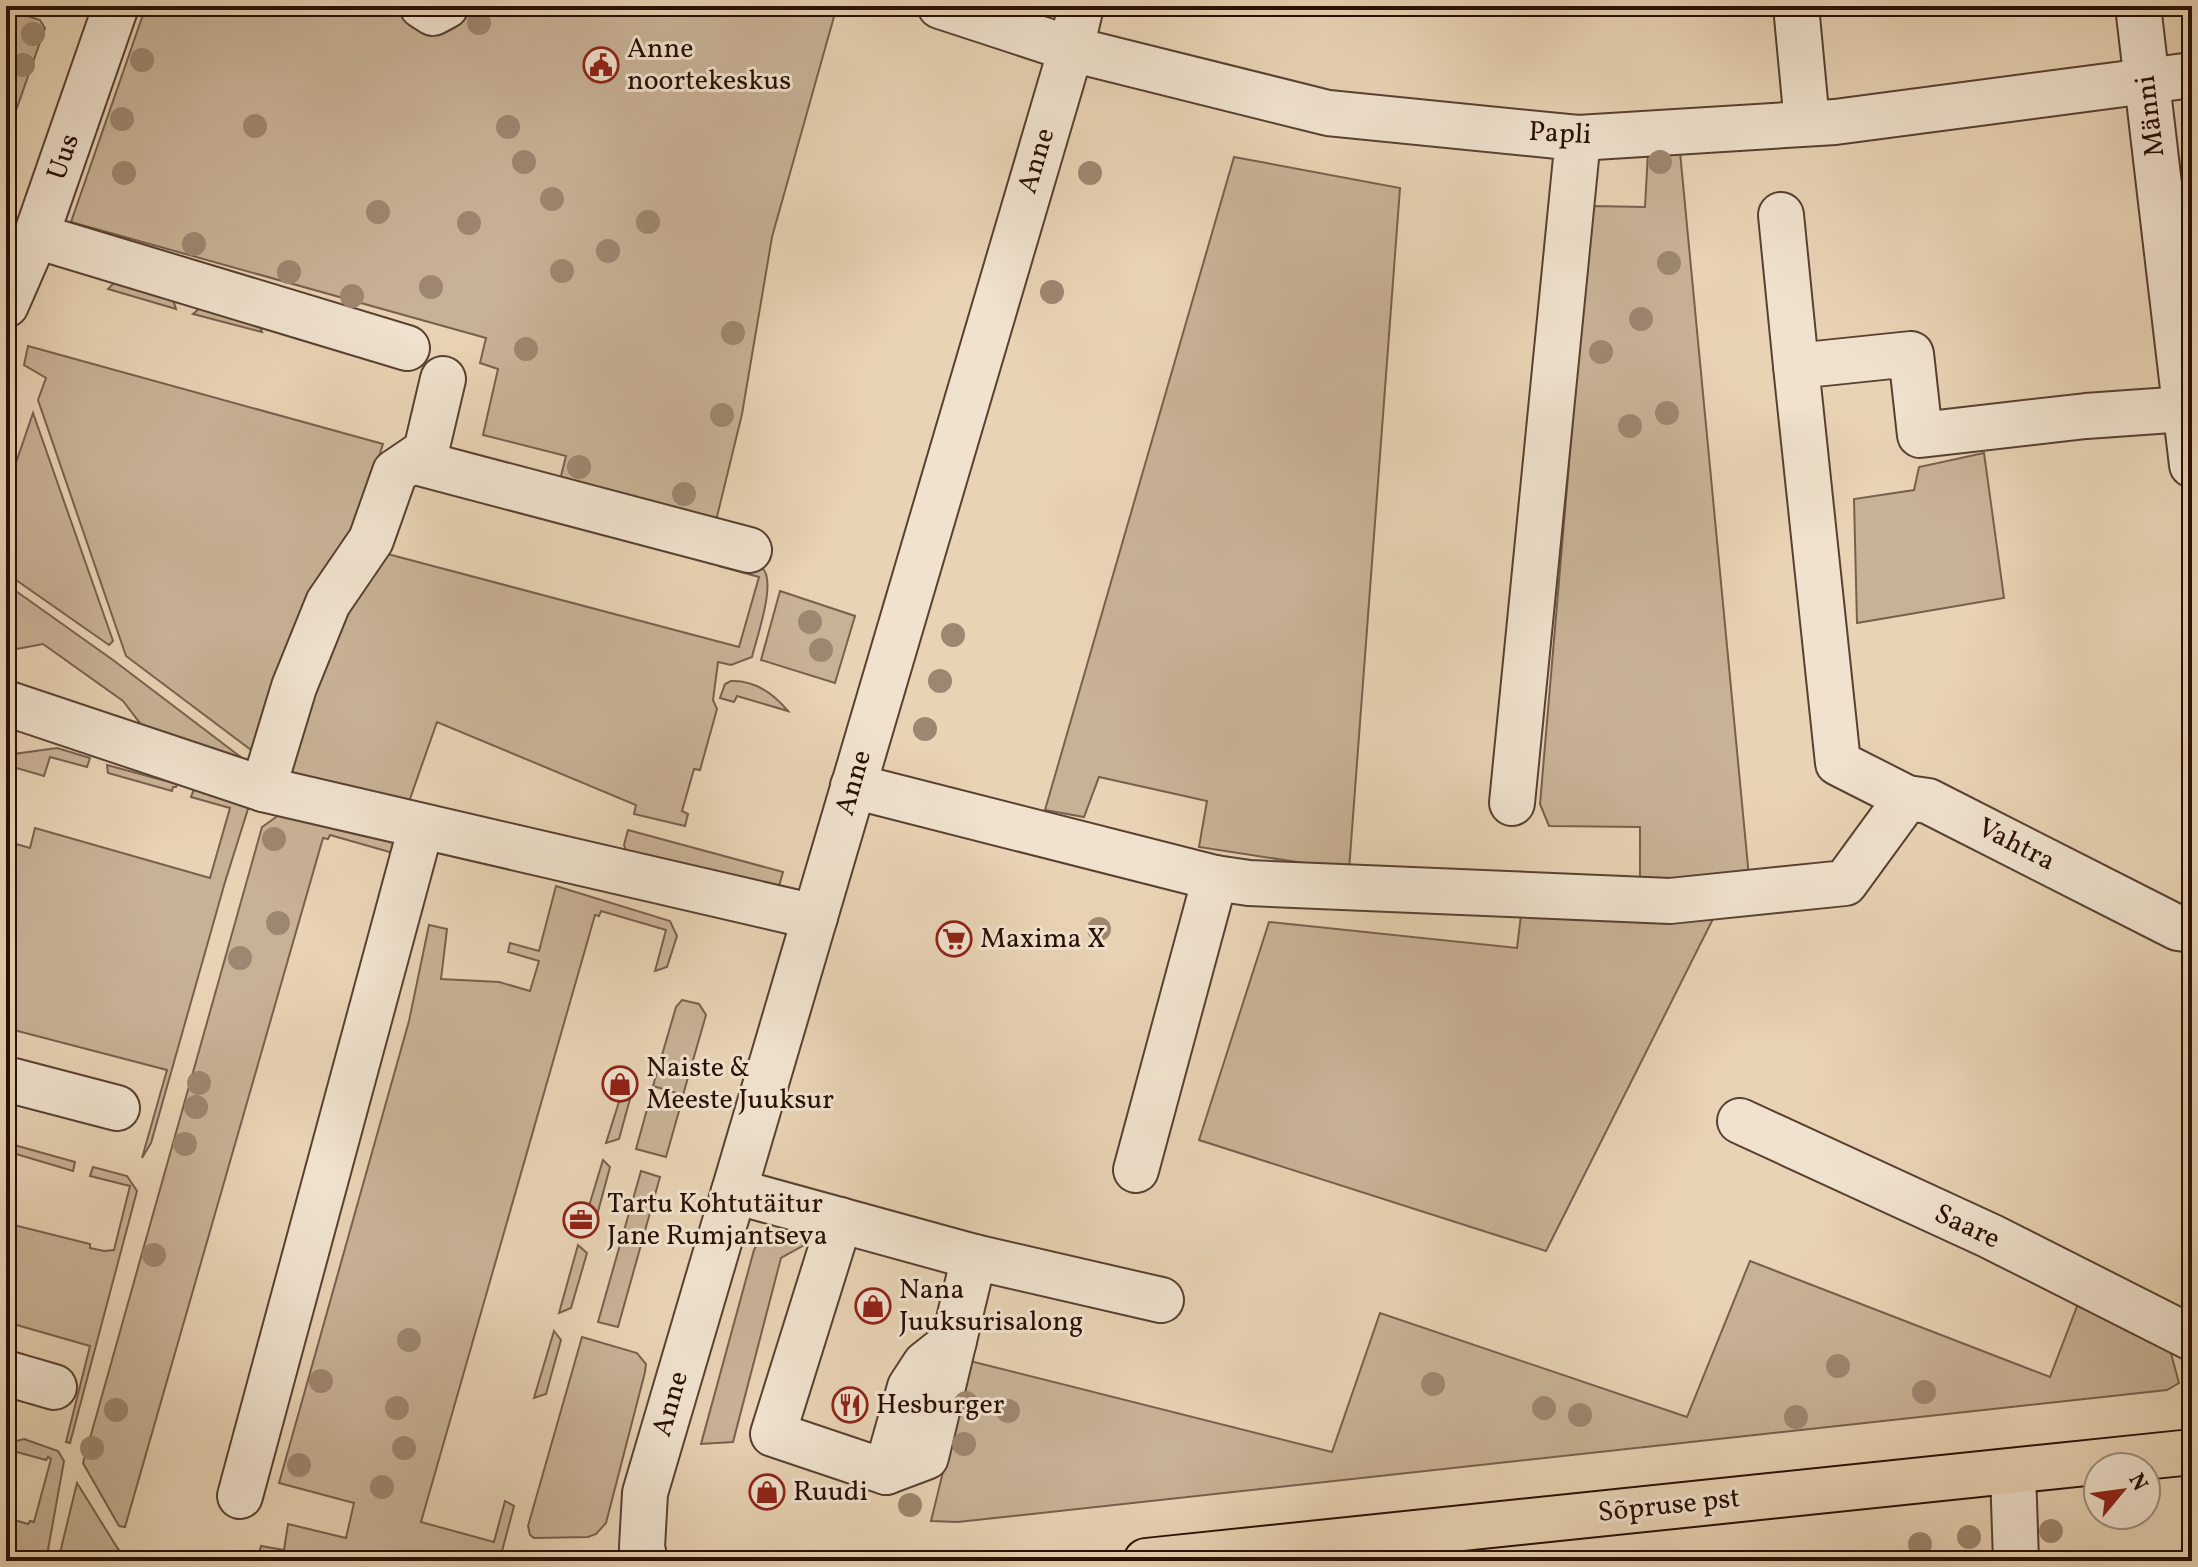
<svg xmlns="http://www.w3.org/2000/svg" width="2198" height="1567" viewBox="0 0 2198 1567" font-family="Vollkorn,serif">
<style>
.green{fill:#c8b296;stroke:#78604e;stroke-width:2}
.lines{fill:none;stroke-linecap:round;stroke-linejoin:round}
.minor-casing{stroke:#594031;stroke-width:48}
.major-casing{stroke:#290f05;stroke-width:48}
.minor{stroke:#f0e2ce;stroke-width:44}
.major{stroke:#e8d3b4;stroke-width:44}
.tree{fill:#9e8770}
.labels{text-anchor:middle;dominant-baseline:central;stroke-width:6;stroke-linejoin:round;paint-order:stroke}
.poi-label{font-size:28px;fill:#290f05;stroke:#f0e2ce;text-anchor:start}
.street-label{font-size:28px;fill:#290f05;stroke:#f0e2ce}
</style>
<rect width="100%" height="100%" fill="#e8d3b4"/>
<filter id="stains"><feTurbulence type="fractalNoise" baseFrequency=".0025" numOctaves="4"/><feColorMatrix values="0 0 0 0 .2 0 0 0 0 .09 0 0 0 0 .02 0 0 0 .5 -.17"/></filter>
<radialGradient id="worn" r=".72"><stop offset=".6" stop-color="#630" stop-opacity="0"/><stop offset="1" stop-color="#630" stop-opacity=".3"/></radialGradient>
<g class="green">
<polygon points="146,6 837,6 772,237 742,414 714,529 558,488 566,456 483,435 498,369 480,363 486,338 71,222"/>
<polygon points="9,10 40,20 45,28 14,116 6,120 6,19"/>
<polygon points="1648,152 1680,152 1749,877 1640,883 1640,827 1549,826 1540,804 1591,206 1645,207"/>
<polygon points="1234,157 1400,188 1349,870 1199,847 1207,801 1099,777 1084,817 1045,810"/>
<polygon points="116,281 172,297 176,309 108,289"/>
<polygon points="202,306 258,321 262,332 193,314"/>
<polygon points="28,346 383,444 356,527 263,759 126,656 38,400 46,378 24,365"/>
<polygon points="33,413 112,638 113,641 109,645 6,573 6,492"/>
<polygon points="1984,453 2004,598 1857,623 1854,499 1914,490 1919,467"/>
<path d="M380,552L739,647L759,577L719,566L720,563C731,563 748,562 759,566C780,574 756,639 752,657L731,665L718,662L713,700L717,709L700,770L694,769L682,811L688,814L685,826L634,814L636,805L437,722L405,813L292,782L285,743L304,684Z"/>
<polygon points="6,584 113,660 250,764 153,740 123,701 43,644 6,651"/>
<polygon points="780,591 855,616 835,683 761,660"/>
<path d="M731,681C755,680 773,693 788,711L737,696L734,702L720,698L725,684Z"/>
<polygon points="57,748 90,758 87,767 50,757 44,776 13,767 14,754"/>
<polygon points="107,765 177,784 176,787 173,787 172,791 108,773"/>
<polygon points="194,789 242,803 243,799 248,809 225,882 151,1143 142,1158 167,1070 6,1028 6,841 30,848 35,828 210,878 230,808 191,797"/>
<polygon points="286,810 395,842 393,853 330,835 328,839 323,838 125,1527 119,1526 83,1463 262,827"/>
<polygon points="628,830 783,872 777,893 627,853 624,845"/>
<polygon points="556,886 670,921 677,936 667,967 655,971 666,930 601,911 599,916 595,915 421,1522 494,1542 505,1501 514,1506 501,1555 498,1561 257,1561 261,1546 284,1550 288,1524 346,1538 354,1503 279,1483 409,1021 429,925 447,929 441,979 499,982 530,991 539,961 508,952 510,943 539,951"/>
<polygon points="1522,907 1715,915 1546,1251 1199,1140 1269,922 1517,948"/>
<polygon points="682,1000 699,1004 706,1015 683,1095 653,1086 676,1007"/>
<polygon points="623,1089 632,1092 619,1139 606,1143"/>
<polygon points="651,1095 681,1104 666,1157 636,1149"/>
<polygon points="7,1143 75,1162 73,1171 6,1151"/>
<polygon points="603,1160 610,1167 596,1219 586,1216"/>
<polygon points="93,1167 127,1176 137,1191 70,1443 66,1442 90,1346 6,1322 6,1223 90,1244 90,1248 104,1251 114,1250 130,1186 90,1176"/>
<polygon points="641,1171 660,1177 618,1327 598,1322"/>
<polygon points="779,1230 802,1236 808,1243 781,1258 733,1442 701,1444 754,1250 762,1236"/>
<polygon points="578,1245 587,1253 571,1308 559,1313"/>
<polygon points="1750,1261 2050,1377 2081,1296 2169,1346 2179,1383 2167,1390 958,1522 931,1521 970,1361 1332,1452 1380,1313 1687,1417"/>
<polygon points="554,1331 561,1340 546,1394 534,1398"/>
<polygon points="582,1337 637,1353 646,1364 645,1372 606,1523 596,1534 588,1537 534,1538 530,1535 528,1526"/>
<polygon points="24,1439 58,1451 64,1461 46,1561 6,1561 6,1512 12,1513 11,1519 28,1524 30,1521 34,1522 51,1459 48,1457 46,1460 13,1451 16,1441"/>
<polygon points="77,1483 118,1549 126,1555 153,1561 58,1561"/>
</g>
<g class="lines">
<defs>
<g id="minor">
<polyline points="422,6 433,13 446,6"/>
<polyline points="940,6 1071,49 1328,113 1578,138 1835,122 2192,75"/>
<polyline points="1796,6 1807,123"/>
<polyline points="2138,6 2192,465"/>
<polyline points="1781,215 1796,366"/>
<polyline points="36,236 407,348"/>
<polyline points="6,305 36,236 116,6"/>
<polyline points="2185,409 2086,416 1920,435 1911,354 1796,366 1838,763 1907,798 1928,801 2178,928 2192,930"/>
<polyline points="412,461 749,550"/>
<polyline points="6,703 263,789 815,917"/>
<polyline points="853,786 1215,878 1249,883 1670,901 1845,883 1907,798"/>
<polyline points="263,789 294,687 328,603 371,540 395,472 426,451 443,379"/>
<polyline points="1512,803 1578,138"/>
<polyline points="6,1079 117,1108"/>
<polyline points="1740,1121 1990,1236 2192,1338"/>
<polyline points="1136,1170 1215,878"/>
<polyline points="734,1191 974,1257 1161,1300"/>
<polyline points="840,1220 773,1434 886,1472 926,1457 974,1257"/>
<polyline points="6,1373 54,1387"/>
<polyline points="886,1472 910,1387 925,1364 954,1341"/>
<polyline points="2013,1472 2016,1561"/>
<polyline points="240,1496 421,827"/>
<polyline points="645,1561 642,1547 645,1493 1071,49 1081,6"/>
</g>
<polyline id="major" points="1146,1561 2192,1452"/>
</defs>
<use href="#minor" class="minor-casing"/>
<use href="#major" class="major-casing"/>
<use href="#minor" class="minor"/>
<use href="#major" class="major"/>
</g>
<g class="tree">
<circle cx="479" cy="23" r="12"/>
<circle cx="33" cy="34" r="12"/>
<circle cx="142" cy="60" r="12"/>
<circle cx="23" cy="65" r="12"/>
<circle cx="122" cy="119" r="12"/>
<circle cx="255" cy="126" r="12"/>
<circle cx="508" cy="127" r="12"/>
<circle cx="524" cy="162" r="12"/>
<circle cx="1660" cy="162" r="12"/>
<circle cx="124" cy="173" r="12"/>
<circle cx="1090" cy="173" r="12"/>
<circle cx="552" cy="199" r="12"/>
<circle cx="378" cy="212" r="12"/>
<circle cx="648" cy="222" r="12"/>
<circle cx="469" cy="223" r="12"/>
<circle cx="194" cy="244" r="12"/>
<circle cx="608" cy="251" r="12"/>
<circle cx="1669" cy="263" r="12"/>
<circle cx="562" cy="271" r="12"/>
<circle cx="289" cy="272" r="12"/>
<circle cx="431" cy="287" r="12"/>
<circle cx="1052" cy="292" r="12"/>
<circle cx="352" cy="296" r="12"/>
<circle cx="1641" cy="319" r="12"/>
<circle cx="733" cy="333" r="12"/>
<circle cx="526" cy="349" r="12"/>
<circle cx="1601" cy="352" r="12"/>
<circle cx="1667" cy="413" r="12"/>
<circle cx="722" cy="415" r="12"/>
<circle cx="1630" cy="426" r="12"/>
<circle cx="579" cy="467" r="12"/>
<circle cx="684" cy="494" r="12"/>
<circle cx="810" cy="622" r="12"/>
<circle cx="953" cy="635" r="12"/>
<circle cx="821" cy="650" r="12"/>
<circle cx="940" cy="681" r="12"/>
<circle cx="925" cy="729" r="12"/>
<circle cx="274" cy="839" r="12"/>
<circle cx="278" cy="923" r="12"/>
<circle cx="1099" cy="929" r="12"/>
<circle cx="240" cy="958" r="12"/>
<circle cx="199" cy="1083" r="12"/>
<circle cx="196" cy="1107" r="12"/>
<circle cx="185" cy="1144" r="12"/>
<circle cx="154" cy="1255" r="12"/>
<circle cx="409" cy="1340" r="12"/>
<circle cx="1838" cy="1366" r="12"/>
<circle cx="321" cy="1381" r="12"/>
<circle cx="1433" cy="1384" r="12"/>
<circle cx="1924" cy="1392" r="12"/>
<circle cx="966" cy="1403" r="12"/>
<circle cx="397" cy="1408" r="12"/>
<circle cx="1544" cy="1408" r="12"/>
<circle cx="116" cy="1410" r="12"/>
<circle cx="1008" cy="1411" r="12"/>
<circle cx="1580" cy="1415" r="12"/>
<circle cx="1796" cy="1417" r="12"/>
<circle cx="964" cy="1444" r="12"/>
<circle cx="92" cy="1448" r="12"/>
<circle cx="404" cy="1448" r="12"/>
<circle cx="299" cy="1465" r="12"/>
<circle cx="382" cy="1487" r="12"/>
<circle cx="910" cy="1505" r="12"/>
<circle cx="2051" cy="1531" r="12"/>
<circle cx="1969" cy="1537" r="12"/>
<circle cx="1920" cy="1544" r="12"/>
</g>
<defs>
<symbol id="civic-ring" viewBox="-11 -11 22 22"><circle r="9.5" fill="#f0e2ce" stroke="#8f2418" stroke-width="1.5"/><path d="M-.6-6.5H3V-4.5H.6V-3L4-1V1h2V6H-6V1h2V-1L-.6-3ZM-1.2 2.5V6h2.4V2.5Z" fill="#8f2418"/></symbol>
<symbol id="supermarket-ring" viewBox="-11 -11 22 22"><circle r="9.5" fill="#f0e2ce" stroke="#8f2418" stroke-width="1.5"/><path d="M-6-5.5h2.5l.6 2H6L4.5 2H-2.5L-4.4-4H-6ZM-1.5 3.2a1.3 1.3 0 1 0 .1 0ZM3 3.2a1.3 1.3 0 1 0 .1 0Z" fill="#8f2418"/></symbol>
<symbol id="shop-ring" viewBox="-11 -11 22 22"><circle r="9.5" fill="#f0e2ce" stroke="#8f2418" stroke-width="1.5"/><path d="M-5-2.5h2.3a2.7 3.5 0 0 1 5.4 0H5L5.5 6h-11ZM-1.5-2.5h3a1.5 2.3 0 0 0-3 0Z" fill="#8f2418"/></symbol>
<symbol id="office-ring" viewBox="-11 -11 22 22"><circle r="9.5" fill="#f0e2ce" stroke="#8f2418" stroke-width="1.5"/><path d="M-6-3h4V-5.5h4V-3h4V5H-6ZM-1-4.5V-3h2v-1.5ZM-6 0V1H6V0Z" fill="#8f2418"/></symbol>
<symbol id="restaurant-ring" viewBox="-11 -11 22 22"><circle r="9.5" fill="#f0e2ce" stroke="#8f2418" stroke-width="1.5"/><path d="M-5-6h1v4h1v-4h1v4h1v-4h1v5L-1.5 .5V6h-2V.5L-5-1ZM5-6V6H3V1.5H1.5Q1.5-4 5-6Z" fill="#8f2418"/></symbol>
</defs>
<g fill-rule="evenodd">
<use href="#civic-ring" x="581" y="45" width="40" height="40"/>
<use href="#supermarket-ring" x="934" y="919" width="40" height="40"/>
<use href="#shop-ring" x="600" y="1064" width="40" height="40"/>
<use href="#office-ring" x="561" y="1200" width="40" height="40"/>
<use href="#shop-ring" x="853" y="1286" width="40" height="40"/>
<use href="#restaurant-ring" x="830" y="1385" width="40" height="40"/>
<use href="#shop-ring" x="747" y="1472" width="40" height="40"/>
</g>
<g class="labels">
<g class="poi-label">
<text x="627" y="49">Anne<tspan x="627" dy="32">noortekeskus</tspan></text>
<text x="980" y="939">Maxima X</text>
<text x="646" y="1068">Naiste &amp;<tspan x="646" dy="32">Meeste Juuksur</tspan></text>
<text x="607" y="1204">Tartu Kohtutäitur<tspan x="607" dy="32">Jane Rumjantseva</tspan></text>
<text x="899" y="1290">Nana<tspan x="899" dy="32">Juuksurisalong</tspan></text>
<text x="876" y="1405">Hesburger</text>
<text x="793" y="1492">Ruudi</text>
</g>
<g class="street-label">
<text transform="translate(2151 116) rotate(-97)">Männi</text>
<text transform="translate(1560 134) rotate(3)">Papli</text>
<text transform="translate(64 157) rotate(-71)">Uus</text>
<text transform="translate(1037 161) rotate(-73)">Anne</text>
<text transform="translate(854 783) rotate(-74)">Anne</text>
<text transform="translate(2016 845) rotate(27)">Vahtra</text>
<text transform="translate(1967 1227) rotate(25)">Saare</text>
<text transform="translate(671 1404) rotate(-74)">Anne</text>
<text transform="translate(1669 1506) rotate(-6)">Sõpruse pst</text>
</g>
</g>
<rect width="2198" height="1567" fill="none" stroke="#e8d3b4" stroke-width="32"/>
<rect x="8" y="8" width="2182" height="1551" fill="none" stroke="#290f05" stroke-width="4"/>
<rect x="16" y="16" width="2166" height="1535" fill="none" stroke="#290f05" stroke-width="2"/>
<g transform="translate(2122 1491) rotate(61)"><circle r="38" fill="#f0e2ce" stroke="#a08e7e" stroke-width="2"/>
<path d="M0-6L14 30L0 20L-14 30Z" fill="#8f2418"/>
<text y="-12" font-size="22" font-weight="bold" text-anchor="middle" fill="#290f05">N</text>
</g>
<rect width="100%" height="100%" filter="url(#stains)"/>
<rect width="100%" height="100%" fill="url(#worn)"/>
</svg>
